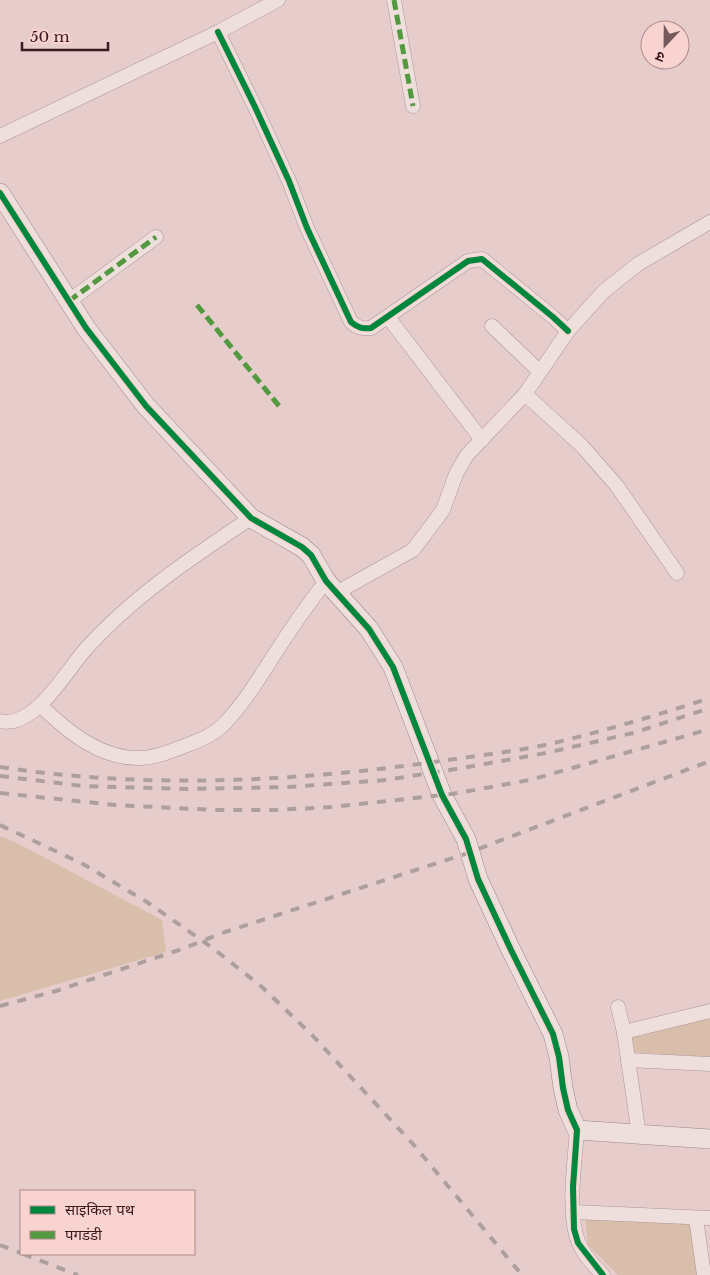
<svg xmlns="http://www.w3.org/2000/svg" width="710" height="1275" viewBox="0 0 710 1275" font-family="'Libre Baskerville','Noto Sans Devanagari',serif">
<style>
.green{fill:#dabeac}
.lines{fill:none;stroke-linecap:round;stroke-linejoin:round}
.street-casing{stroke:#ab9595;stroke-width:15}
.secondary-casing{stroke:#9b8585;stroke-width:20}
.street{stroke:#eedfdd;stroke-width:14}
.secondary{stroke:#eedfdd;stroke-width:19}
.rail{stroke:#ad9f9e;stroke-width:4;stroke-dasharray:9 9;stroke-linecap:butt}
.quiet{stroke:#52993f;stroke-width:5;stroke-dasharray:10 5;stroke-linecap:butt}
.cycleway-casing{stroke:#f9d3cf;stroke-width:9}
.cycleway{stroke:#00873e;stroke-width:6}
</style>
<rect width="100%" height="100%" fill="#e6cdcb"/>
<g class="green">
<polygon points="0,836 17,843 162,920 166,952 0,1001"/>
<polygon points="710,1018 710,1057 631,1052 628,1039"/>
<polygon points="585,1217 690,1220 698,1275 618,1275 588,1245"/>
</g>
<g class="lines">
<defs>
<g id="street">
<polyline points="394,0 413,106"/>
<path d="M218,32L255,107L289,181L307,228L351,322C358,328 363,329 371,328L468,261L482,259L553,317L568,331"/>
<polyline points="0,136 218,32 278,0"/>
<polyline points="69,301 156,237"/>
<polyline points="388,317 482,440"/>
<polyline points="492,326 540,372"/>
<polyline points="525,394 582,446 617,486 677,573"/>
<polyline points="336,593 413,550 443,510 456,474 467,455 525,394 568,331 603,292 638,264 710,222"/>
<path d="M40,705C67,731 101,760 142,758C156,757 169,752 182,747C197,741 213,736 225,723C245,702 260,677 276,652C292,627 308,604 326,581"/>
<path d="M0,721C34,729 65,673 84,651C131,598 192,557 251,518"/>
<polyline points="618,1007 624,1032 639,1135"/>
<polyline points="624,1032 710,1011"/>
<polyline points="628,1060 710,1064"/>
<path d="M577,1130C575,1160 567,1213 578,1241C582,1252 594,1266 603,1275"/>
<polyline points="573,1212 710,1218"/>
<polyline points="696,1218 704,1275"/>
</g>
<polyline id="secondary" points="0,193 86,328 146,406 251,518 302,547 311,555 326,581 369,629 393,667 442,795 466,839 478,879 511,950 553,1034 559,1057 563,1088 568,1110 577,1130 710,1139"/>
</defs>
<use href="#street" class="street-casing"/>
<use href="#secondary" class="secondary-casing"/>
<use href="#street" class="street"/>
<use href="#secondary" class="secondary"/>
<g class="rail">
<path d="M0,767C144,789 290,782 434,762C473,756 515,752 554,743C607,730 658,715 710,698"/>
<polyline points="0,776 83,786 187,789 288,787 386,780 462,768 546,753 633,733 710,708"/>
<polyline points="0,793 115,805 216,810 274,810 332,807 452,794 530,780 710,729"/>
<polyline points="0,825 83,864 147,902 214,949 262,987 312,1035 413,1144 522,1275"/>
<polyline points="0,1006 56,991 182,949 225,932 465,854 710,761"/>
<polyline points="0,1245 21,1253"/>
<polyline points="23,1254 78,1275"/>
</g>
<g class="quiet">
<polyline points="394,0 413,106"/>
<polyline points="69,301 156,237"/>
<polyline points="197,305 279,406"/>
</g>
<defs>
<g id="cycleway">
<path d="M218,32L255,107L289,181L307,228L351,322C358,328 363,329 371,328L468,261L482,259L553,317L568,331"/>
<polyline points="0,193 86,328 146,406 251,518 302,547 311,555 326,581 369,629 393,667 442,795 466,839 478,879 511,950 553,1034 559,1057 563,1088 568,1110 577,1130 573,1187 574,1229 578,1243 603,1275"/>
</g>
</defs>
<use href="#cycleway" class="cycleway-casing"/>
<use href="#cycleway" class="cycleway"/>
</g>
<rect x="20" y="1190" width="175" height="65" fill="#f9d3cf" stroke="#ad8989"/>
<rect x="30" y="1206" width="25" height="8" fill="#00873e" stroke="#ad8989"/>
<text x="65" y="1215" font-size="15" fill="#3a1b1f">साइकिल पथ</text>
<rect x="30" y="1231" width="25" height="8" fill="#52993f" stroke="#ad8989"/>
<text x="65" y="1240" font-size="15" fill="#3a1b1f">पगडंडी</text>
<g transform="translate(665 45) rotate(202)"><circle r="24" fill="#f9d3cf" stroke="#ad8989"/>
<path d="M0-4L9 19L0 12L-9 19Z" fill="#76595b"/>
<text y="-8" font-size="14" font-weight="bold" text-anchor="middle" fill="#3a1b1f">उ</text>
</g>
<path d="M22 42v8h86v-8" fill="none" stroke="#3a1b1f" stroke-width="2.5"/>
<text x="30" y="42" font-size="15" fill="#3a1b1f" stroke="#f9d3cf" stroke-width="4" paint-order="stroke">50 m</text>
</svg>
